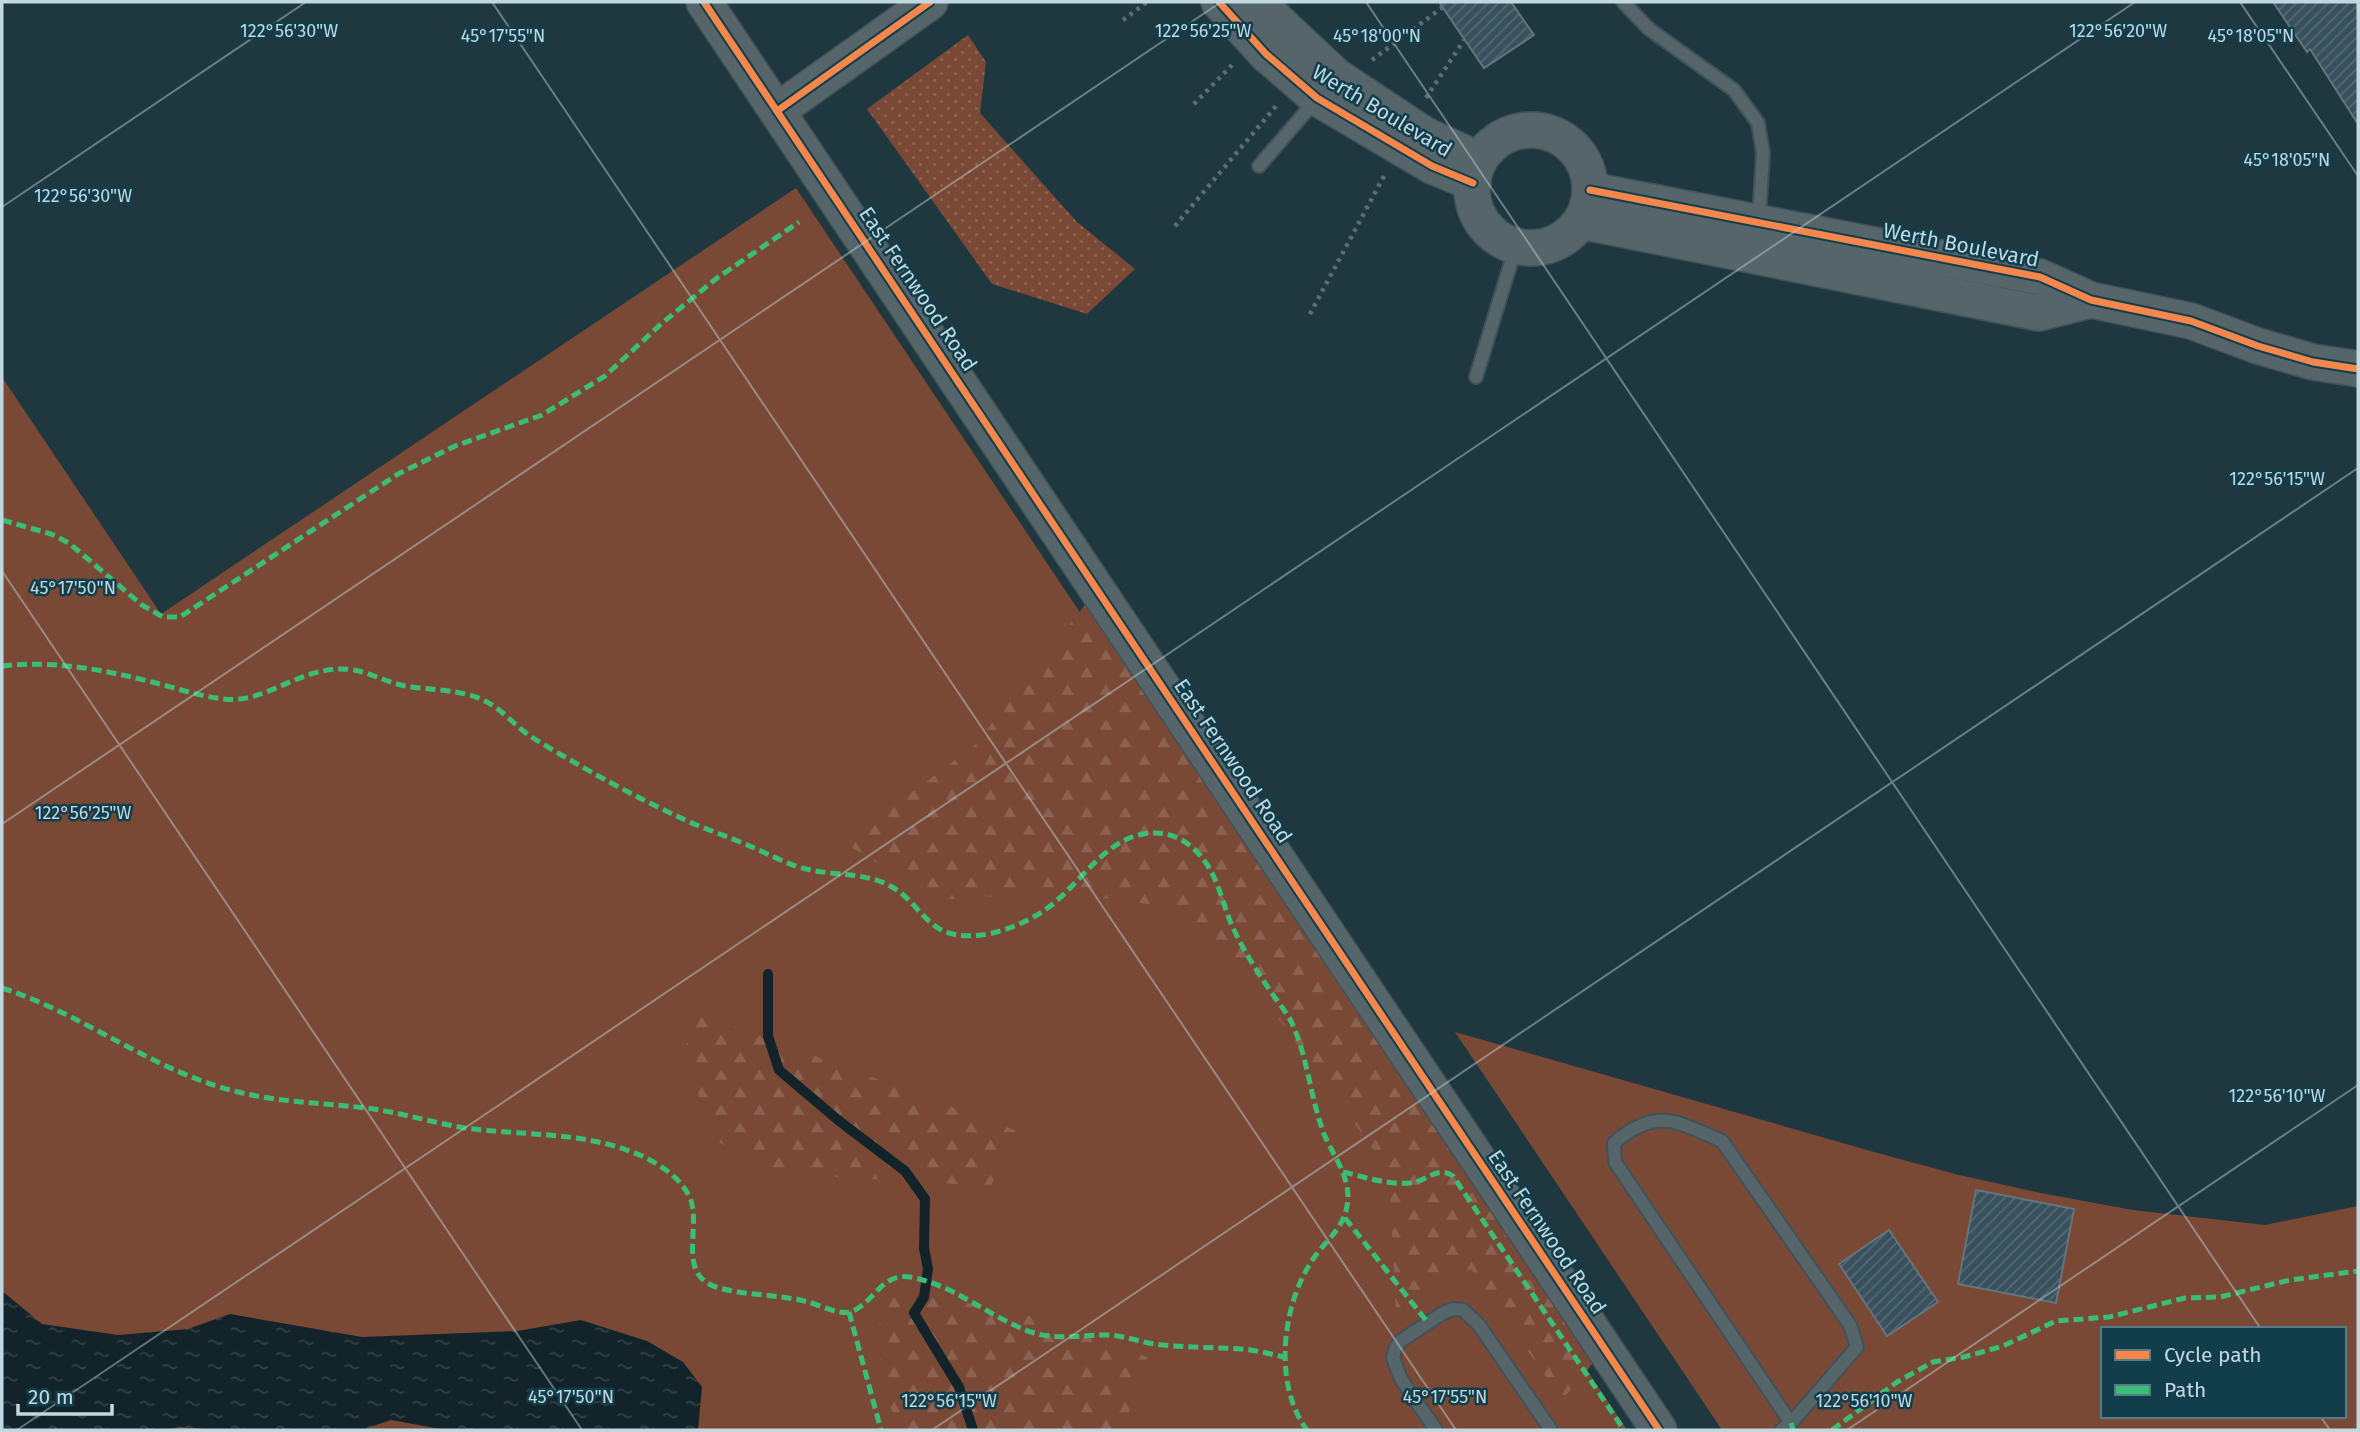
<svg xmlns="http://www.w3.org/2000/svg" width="2360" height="1432" viewBox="0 0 2360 1432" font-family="'Fira Sans',sans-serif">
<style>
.green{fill:#7a4935;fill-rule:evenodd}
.forest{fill:url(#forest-firs)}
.garden{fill:url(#garden-dots)}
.water{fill:url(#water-ripples)}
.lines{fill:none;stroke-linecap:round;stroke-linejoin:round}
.stream{stroke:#122329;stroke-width:10}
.building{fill:url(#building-hatch);stroke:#63747d;stroke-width:2}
.lane-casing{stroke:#405259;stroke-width:16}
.secondary-casing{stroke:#405259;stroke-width:38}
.path{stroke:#5e6d73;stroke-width:4.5;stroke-dasharray:3.5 5;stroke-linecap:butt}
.lane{stroke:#55656a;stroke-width:12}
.secondary{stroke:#55656a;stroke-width:35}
.quiet{stroke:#3abd76;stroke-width:5;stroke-dasharray:10 5;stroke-linecap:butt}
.cycleway-casing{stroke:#123e4c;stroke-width:11}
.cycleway{stroke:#f5874c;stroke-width:7}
.ticks{fill:none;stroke:#c2d8e0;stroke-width:2;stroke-opacity:0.45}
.labels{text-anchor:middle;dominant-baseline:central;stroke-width:5;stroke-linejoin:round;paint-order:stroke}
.street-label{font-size:21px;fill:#c2d8e0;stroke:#123e4c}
.ticks-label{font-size:18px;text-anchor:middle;fill:#c2d8e0;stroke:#123e4c;stroke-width:5;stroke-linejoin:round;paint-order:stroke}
</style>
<defs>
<pattern id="forest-firs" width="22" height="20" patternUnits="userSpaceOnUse" patternTransform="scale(1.75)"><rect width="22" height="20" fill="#7a4935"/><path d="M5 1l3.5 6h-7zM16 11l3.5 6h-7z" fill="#8b6252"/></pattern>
<pattern id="garden-dots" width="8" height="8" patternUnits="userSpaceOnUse" patternTransform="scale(1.75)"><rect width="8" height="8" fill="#7a4935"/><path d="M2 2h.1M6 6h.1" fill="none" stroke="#8b6252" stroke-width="1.8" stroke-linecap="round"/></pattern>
<pattern id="water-ripples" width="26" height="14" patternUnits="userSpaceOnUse" patternTransform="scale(1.75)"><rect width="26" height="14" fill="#122329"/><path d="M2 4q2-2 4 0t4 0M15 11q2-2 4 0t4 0" fill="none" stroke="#334248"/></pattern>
<pattern id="building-hatch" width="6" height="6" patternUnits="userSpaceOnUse" patternTransform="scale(1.75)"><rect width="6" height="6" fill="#39515d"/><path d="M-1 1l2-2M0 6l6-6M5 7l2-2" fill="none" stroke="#546974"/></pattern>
</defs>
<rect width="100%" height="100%" fill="#1f373f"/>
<g class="green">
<polygon points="796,188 1627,1430 2,1430 2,377 161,614"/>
<path d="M1455,1032L1874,1152L1959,1175L2046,1194L2133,1210L2265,1225L2358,1206V1430H1722ZM2103,1329H2344V1416H2103Z"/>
</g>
<g class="forest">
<polygon points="1089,600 1599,1356 1562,1400 1471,1269 1396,1312 1389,1171 1244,971 1155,905 1061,892 940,900 844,843 974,746"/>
<polygon points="701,1014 1017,1131 991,1186 837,1177 766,1167 711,1138 685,1048"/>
<polygon points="893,1292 1012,1310 1147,1357 1130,1410 1118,1430 896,1430 875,1335"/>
</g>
<polygon class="garden" points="968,35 986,62 980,113 1076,221 1135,269 1087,314 992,284 867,109"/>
<polygon class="water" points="2,1291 42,1324 118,1335 188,1329 230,1314 362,1337 517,1331 581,1320 647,1341 683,1362 702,1387 698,1430 446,1430 391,1420 361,1430 216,1430 180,1427 163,1430 2,1430"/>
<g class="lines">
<polyline class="stream" points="768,974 768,1036 779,1070 838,1120 905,1171 925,1199 924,1248 928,1269 924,1297 914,1313 959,1387 973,1430"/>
</g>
<g class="building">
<polygon points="1439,2 1511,2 1534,35 1484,68"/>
<polygon points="2273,2 2358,2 2358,124 2310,49 2307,52"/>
<polygon points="1976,1190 2074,1209 2056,1303 1958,1284"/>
<polygon points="1889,1230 1938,1302 1887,1336 1839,1264"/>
</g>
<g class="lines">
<defs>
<g id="lane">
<polyline points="1623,2 1649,29 1734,90 1758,123 1763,153 1759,219"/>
<polyline points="1259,166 1315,101"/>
<polyline points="1476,377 1516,246"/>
<polyline points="1436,1430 1401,1379 1393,1358 1396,1347 1402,1340 1443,1313 1453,1309 1463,1310 1479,1325 1551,1430"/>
<path d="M1781,1430L1791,1423L1857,1347L1850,1325L1722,1141C1676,1121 1656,1107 1614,1143L1615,1162L1791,1423"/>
</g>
<g id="secondary">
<polyline points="704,2 1659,1430"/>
<polyline points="1219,2 1266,54 1317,98 1432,166 1473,183"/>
<polyline points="1257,2 1336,76 1425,135 1479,160"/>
<polyline points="777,111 930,2"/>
<circle cx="1531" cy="189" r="59"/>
<polyline points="1590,190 2040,277 2091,300 2191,321 2258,346 2313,362 2358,369"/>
<polyline points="1581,221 2039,313 2091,300"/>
</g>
</defs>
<use href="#lane" class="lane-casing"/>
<use href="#secondary" class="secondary-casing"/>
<g class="path">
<polyline points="1123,20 1147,2"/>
<polyline points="1372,60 1443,7"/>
<polyline points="1426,98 1464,40"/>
<polyline points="1194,104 1233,64"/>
<polyline points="1175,226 1276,106"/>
<polyline points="1310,314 1385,174"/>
</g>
<use href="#lane" class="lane"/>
<use href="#secondary" class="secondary"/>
<g class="quiet">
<polyline points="2,520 51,534 69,543 142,605 163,617 180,617 398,474 455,446 542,415 605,376 661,324 717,278 799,222"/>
<path d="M2,666C55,660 105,670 156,683C178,689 200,696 223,699C267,705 303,662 354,670C370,673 385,681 401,685C428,691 462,688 487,702C504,711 517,728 533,738C579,766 631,795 679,817C703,829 728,836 752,847C769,854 788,865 806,869C834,876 867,872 892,887C909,896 920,915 935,926C949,936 965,937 982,935C1004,932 1027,922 1045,910C1082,884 1106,834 1153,833C1173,832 1191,843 1203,859C1219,879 1223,907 1234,930C1244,951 1256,970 1269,989C1276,1000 1285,1010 1291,1021C1308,1057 1310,1097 1324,1134C1333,1155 1348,1174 1348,1197C1347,1225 1331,1235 1316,1255C1282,1300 1272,1384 1307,1430"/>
<path d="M2,988C84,1014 154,1072 238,1092C283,1103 329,1103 374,1109C405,1114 435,1123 465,1128C524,1136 587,1131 642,1156C661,1165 681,1178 690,1198C702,1226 676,1274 716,1287C745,1296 779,1294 808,1302C820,1305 838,1315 850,1312C873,1305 881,1272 910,1277C956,1285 991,1319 1034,1333C1058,1340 1082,1335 1106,1335C1123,1335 1139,1342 1155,1344C1184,1348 1213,1347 1241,1349C1256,1350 1270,1354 1284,1357"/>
<path d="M1343,1172C1365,1177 1387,1185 1410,1183C1427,1182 1436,1165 1453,1176L1624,1430"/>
<polyline points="1345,1218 1428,1323"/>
<polyline points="849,1312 881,1430"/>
<polyline points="1791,1423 1793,1430"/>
<polyline points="1832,1430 1897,1382 1933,1362 1964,1357 2003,1346 2056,1321 2109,1317 2185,1298 2220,1297 2290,1280 2358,1271"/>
</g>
<defs>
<g id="cycleway">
<polyline points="704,2 1659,1430"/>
<polyline points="1219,2 1266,54 1317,98 1432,166 1473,183"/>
<polyline points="777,111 930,2"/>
<polyline points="1590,190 2040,277 2091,300 2191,321 2258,346 2313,362 2358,369"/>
</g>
</defs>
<use href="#cycleway" class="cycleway-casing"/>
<use href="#cycleway" class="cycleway"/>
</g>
<path class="ticks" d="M492,2L1456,1430M1366,2L2261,1329M2240,2L2358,176M2,207L306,2M2,571L582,1430M2,824L1221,2M2320,1416L2330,1430M17,1430L2135,2M932,1430L2358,468M1847,1430L2358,1085"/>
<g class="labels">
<g class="street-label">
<text transform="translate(1382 111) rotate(31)">Werth Boulevard</text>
<text transform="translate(1961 245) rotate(11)">Werth Boulevard</text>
<text transform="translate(918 289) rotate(56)">East Fernwood Road</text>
<text transform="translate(1233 761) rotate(56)">East Fernwood Road</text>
<text transform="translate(1547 1232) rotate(56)">East Fernwood Road</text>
</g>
</g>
<g class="ticks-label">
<text x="289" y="37">122°56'30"W</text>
<text x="1203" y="37">122°56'25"W</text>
<text x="2118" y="37">122°56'20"W</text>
<text x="503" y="42">45°17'55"N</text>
<text x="1377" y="42">45°18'00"N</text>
<text x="2251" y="42">45°18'05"N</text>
<text x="2287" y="166">45°18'05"N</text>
<text x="83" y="202">122°56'30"W</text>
<text x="2277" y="485">122°56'15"W</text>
<text x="73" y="594">45°17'50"N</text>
<text x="83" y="819">122°56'25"W</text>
<text x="2277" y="1102">122°56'10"W</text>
<text x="571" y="1403">45°17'50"N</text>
<text x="1445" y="1403">45°17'55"N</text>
<text x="949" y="1407">122°56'15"W</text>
<text x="1864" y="1407">122°56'10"W</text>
</g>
<rect width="2360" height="1432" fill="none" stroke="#c2d8e0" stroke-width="7"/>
<rect x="2101" y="1327" width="245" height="91" fill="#123e4c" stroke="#587c87" stroke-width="2"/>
<rect x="2115" y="1350" width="35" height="10" fill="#f5874c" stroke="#587c87" stroke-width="2"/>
<text x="2164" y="1362" font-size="21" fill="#c2d8e0">Cycle path</text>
<rect x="2115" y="1385" width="35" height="10" fill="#3abd76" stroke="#587c87" stroke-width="2"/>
<text x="2164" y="1397" font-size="21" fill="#c2d8e0">Path</text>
<path d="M18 1404v10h94v-10" fill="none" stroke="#c2d8e0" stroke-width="3.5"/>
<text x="28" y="1404" font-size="21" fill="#c2d8e0" stroke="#123e4c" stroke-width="5" paint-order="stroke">20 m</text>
</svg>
